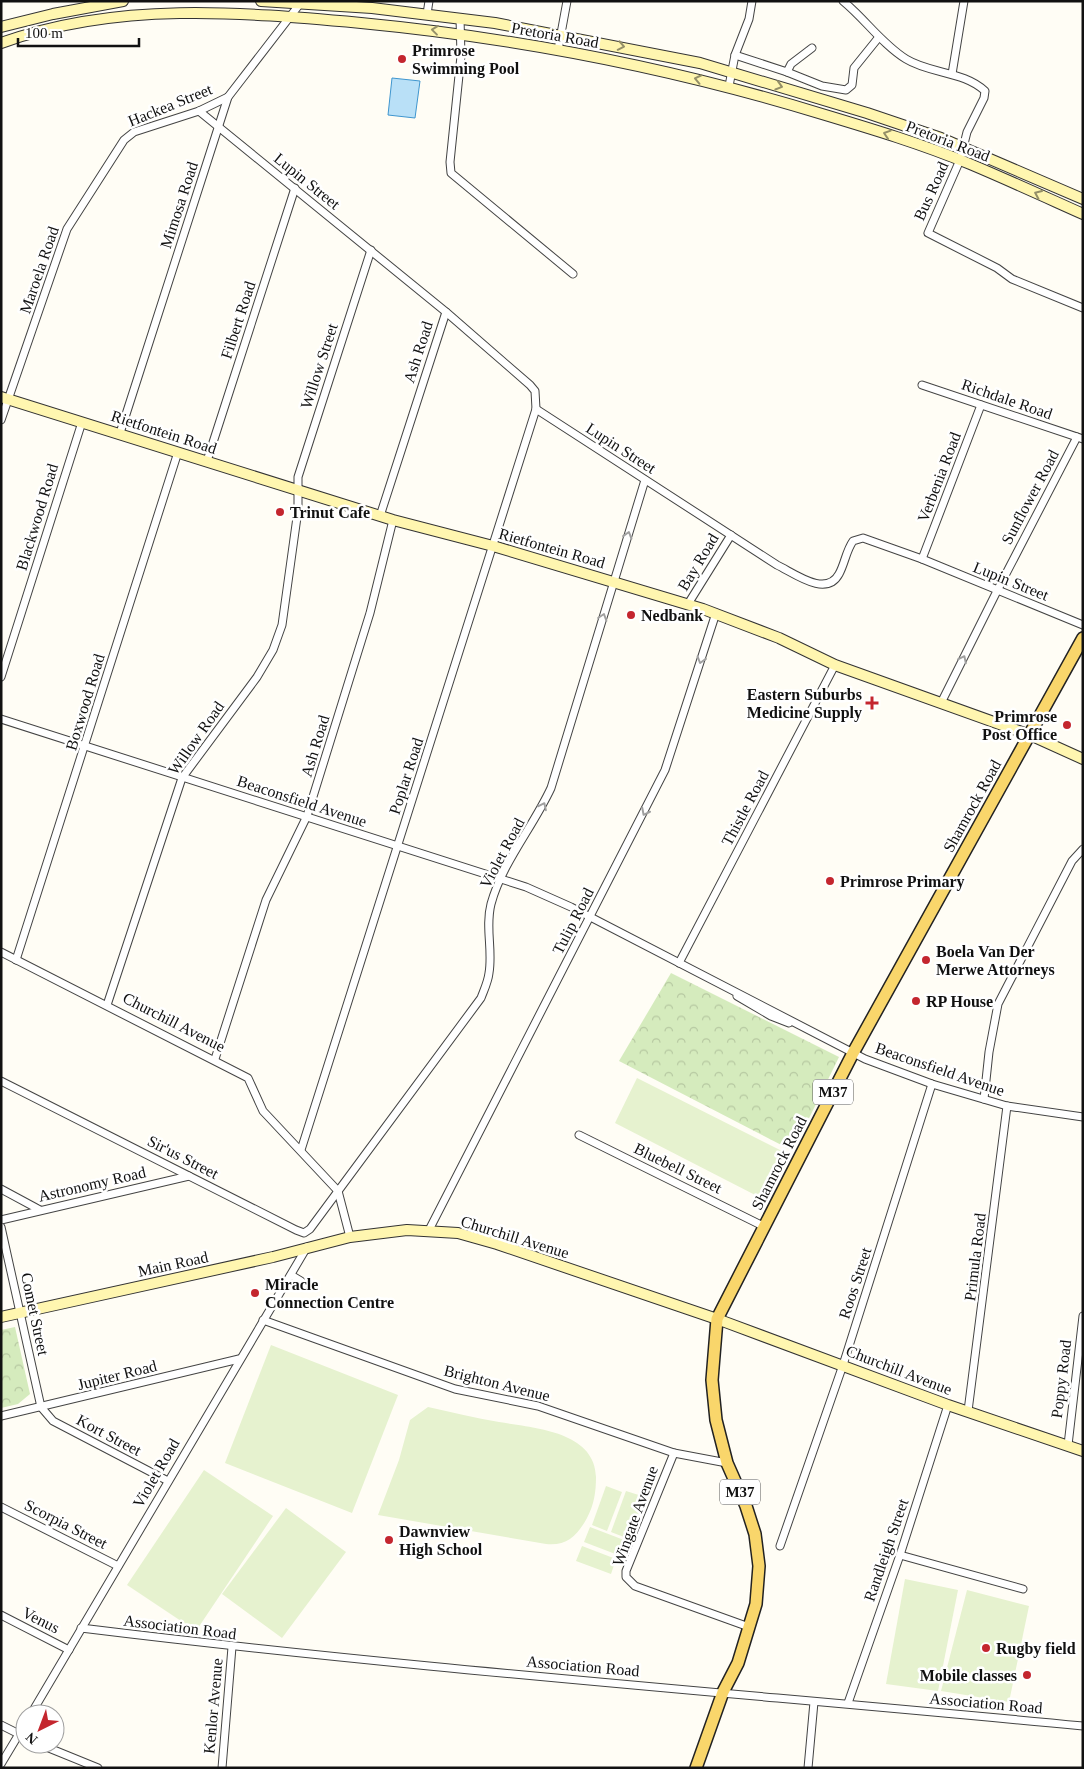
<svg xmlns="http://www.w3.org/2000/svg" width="1084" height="1769" viewBox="0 0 1084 1769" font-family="'Times New Roman',serif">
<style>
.park{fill:url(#park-crowns)}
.pitch{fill:#e6f2cf}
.water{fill:#b9e0f7;stroke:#3f96cf}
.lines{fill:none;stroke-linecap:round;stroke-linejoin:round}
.street-casing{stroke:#444;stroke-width:9}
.secondary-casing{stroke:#333;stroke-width:12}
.primary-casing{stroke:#222;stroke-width:14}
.street{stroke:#fff;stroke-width:7}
.secondary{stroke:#fff6b0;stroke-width:10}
.primary{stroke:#f9d66b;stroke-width:11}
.oneway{stroke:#948f68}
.oneway2{stroke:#a0a0a0}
.poi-dot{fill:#c4262e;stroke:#fff;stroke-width:2}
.labels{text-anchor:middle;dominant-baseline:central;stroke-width:5;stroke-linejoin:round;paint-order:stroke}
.shield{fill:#fff;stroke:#585858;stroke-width:1}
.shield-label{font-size:15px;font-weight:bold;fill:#111}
.street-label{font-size:16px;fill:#111;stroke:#fff}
.poi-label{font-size:16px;font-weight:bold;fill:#111;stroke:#fff;text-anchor:start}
</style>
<defs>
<pattern id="park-crowns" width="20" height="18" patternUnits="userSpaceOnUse" patternTransform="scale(1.25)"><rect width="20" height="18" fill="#d5ebbd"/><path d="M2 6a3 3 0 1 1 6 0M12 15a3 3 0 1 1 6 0" fill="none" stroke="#b6c8a1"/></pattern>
</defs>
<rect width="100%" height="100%" fill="#fffdf5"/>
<g class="park">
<polygon points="671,973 839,1057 793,1151 619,1061"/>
<polygon points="15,1327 30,1394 18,1404 1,1408 1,1330"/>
</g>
<g class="pitch">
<polygon points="637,1078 784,1152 761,1198 615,1123"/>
<polygon points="271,1345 398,1395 352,1513 225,1463"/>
<path d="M428,1407C452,1412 475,1418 499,1422C534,1428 595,1431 596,1477C596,1492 594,1505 587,1518C577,1536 567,1546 546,1544L378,1515L399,1460L410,1420Z"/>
<polygon points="204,1470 273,1516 196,1631 127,1585"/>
<polygon points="606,1486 622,1492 607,1531 592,1525"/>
<polygon points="626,1491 645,1497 629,1539 611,1532"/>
<polygon points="286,1508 346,1552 282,1638 222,1594"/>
<polygon points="590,1527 624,1540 618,1555 584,1542"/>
<polygon points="582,1546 616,1559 611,1574 576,1561"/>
<polygon points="905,1579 958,1590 938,1691 886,1684"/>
<polygon points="967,1590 1029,1606 1009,1702 941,1691"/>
</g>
<polygon class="water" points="392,78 420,81 415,118 388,115"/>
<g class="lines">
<defs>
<g id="street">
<path d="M843,1C865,19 882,44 906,59C930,74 964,71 985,91L984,98L967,132L960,160L928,233L997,268L1012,279L1083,308"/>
<polyline points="427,14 429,1"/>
<polyline points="460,18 461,56 450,162 451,173 573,274"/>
<polyline points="558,50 567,1"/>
<polyline points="735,55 787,72 791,64 812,48"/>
<polyline points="787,72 822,86 846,90 852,85 854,68 879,37"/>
<polyline points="952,74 964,1"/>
<polyline points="729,86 735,55 749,19 752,1"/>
<polyline points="199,111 446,312 530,385 535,391 536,409 301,1150"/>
<polyline points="922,385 1083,439"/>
<path d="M536,409L777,565C794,573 826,598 839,574C845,563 846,551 853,541L863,538L922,559L1083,625"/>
<polyline points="1,420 67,229 124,140 134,132 199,111 228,97"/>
<polyline points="120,433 228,97 302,1"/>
<polyline points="207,461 295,188"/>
<polyline points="380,516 446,312"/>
<polyline points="922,559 981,405"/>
<polyline points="688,604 731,535"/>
<polyline points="1,677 82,422"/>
<polyline points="941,703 997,591 1077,437"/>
<polyline points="1,719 526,887 571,907 865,1059 932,1084 1007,1106 1083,1117"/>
<polyline points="1,952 248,1078 263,1111 338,1191 350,1237"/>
<polyline points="16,960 178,452"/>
<polyline points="679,963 835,665"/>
<polyline points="737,996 771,1016 789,1023"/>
<polyline points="107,1005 182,778 257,677 273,650 282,625 298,510 298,477 371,250"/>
<polyline points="215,1059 266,900 307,816 370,613 393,520"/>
<path d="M1,1081L296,1230L304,1233L310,1229L481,998C484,990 488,982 489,973C493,950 485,927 491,904C502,863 533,827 551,788L645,480"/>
<polyline points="984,1099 989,1052 998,1004 1072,861 1083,849"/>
<polyline points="579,1135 765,1227"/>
<polyline points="1,1189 40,1210"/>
<polyline points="1,1220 189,1176"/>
<polyline points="1,1227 41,1407 53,1421 168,1481"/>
<polyline points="429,1230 665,770 716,613"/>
<polyline points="291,1275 301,1281"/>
<polyline points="263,1320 455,1389 538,1406 674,1453 727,1463"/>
<polyline points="968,1411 1007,1106"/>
<polyline points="1,1416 239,1359"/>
<polyline points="1068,1445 1083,1316"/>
<polyline points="674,1453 626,1571 626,1577 635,1586 749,1627"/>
<polyline points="1,1507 118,1566"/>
<polyline points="780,1546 843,1365 932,1084"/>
<polyline points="900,1555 1023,1589"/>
<polyline points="1,1615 69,1650"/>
<path d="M81,1628C414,1669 749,1694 1083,1726"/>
<polyline points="848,1703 900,1555 948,1405"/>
<polyline points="31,1714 307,1247"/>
<polyline points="1,1725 25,1737"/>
<polyline points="39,1744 98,1768"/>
<polyline points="1,1764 25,1724"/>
<polyline points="222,1768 232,1647"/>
<polyline points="808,1768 814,1702"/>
</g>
<g id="secondary">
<polyline points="261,1 372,8 495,23 700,63 867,113 941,138 1083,199"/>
<polyline points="1,27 53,14 123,1"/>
<path d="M1,43C118,1 240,12 361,23C517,38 672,68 822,114C872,129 922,144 970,164C1008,180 1045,197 1083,214"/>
<polyline points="1,397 393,520 493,546 703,609 779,638 835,665 1030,735 1083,759"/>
<polyline points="1,1317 273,1257 350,1237 407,1230 458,1233 497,1244 717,1319 948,1405 1083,1451"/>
</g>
<polyline id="primary" points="696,1768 723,1692 738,1663 756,1604 759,1566 755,1534 746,1506 727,1463 716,1420 712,1380 717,1319 853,1053 1083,638"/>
</defs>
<use href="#street" class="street-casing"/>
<use href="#secondary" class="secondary-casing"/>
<use href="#primary" class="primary-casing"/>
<use href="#street" class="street"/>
<use href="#secondary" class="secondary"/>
<use href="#primary" class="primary"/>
</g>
<defs><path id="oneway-chevron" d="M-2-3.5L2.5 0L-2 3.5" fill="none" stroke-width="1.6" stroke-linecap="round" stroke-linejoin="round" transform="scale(1.25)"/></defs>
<g class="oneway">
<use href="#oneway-chevron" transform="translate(435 30) rotate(-173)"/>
<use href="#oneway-chevron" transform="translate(621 46) rotate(11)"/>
<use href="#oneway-chevron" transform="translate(698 79) rotate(-168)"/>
<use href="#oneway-chevron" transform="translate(779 86) rotate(17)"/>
<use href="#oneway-chevron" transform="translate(887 134) rotate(-162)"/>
<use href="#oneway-chevron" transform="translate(1038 194) rotate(-156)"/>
</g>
<g class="oneway2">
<use href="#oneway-chevron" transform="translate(628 535) rotate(-73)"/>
<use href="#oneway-chevron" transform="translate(603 617) rotate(-72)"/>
<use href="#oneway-chevron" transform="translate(963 659) rotate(-64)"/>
<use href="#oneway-chevron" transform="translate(701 660) rotate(107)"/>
<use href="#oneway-chevron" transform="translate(543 806) rotate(-64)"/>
<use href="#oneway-chevron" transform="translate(645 812) rotate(117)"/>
</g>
<g class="poi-dot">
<circle cx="402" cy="59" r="5"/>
<circle cx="280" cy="512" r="5"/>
<circle cx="631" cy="615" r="5"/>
<path d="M869.5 695.5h5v5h5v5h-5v5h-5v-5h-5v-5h5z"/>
<circle cx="1067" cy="725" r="5"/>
<circle cx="830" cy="881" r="5"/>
<circle cx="926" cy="960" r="5"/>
<circle cx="916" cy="1001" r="5"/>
<circle cx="255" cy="1293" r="5"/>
<circle cx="389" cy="1540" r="5"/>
<circle cx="986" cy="1648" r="5"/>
<circle cx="1027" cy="1675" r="5"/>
</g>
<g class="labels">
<g class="shield">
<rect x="813" y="1079.5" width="40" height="25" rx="4"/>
<rect x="720" y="1479.5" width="40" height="25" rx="4"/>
</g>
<g class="shield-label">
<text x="833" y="1092">M37</text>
<text x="740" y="1492">M37</text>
</g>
<g class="street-label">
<text transform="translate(555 35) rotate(10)">Pretoria Road</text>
<text transform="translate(170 105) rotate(-22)">Hackea Street</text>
<text transform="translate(948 141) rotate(21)">Pretoria Road</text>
<text transform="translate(307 181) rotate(39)">Lupin Street</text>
<text transform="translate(931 191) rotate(-66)">Bus Road</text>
<text transform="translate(179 205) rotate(-72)">Mimosa Road</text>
<text transform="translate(39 270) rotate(-71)">Maroela Road</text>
<text transform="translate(238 320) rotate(-72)">Filbert Road</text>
<text transform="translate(418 352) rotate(-72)">Ash Road</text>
<text transform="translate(319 366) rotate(-72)">Willow Street</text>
<text transform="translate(1007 399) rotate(19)">Richdale Road</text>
<text transform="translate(164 432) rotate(18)">Rietfontein Road</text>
<text transform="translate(621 448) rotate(33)">Lupin Street</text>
<text transform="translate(939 477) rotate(-69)">Verbenia Road</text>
<text transform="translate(1030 497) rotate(-62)">Sunflower Road</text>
<text transform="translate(37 517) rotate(-73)">Blackwood Road</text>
<text transform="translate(552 548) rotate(16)">Rietfontein Road</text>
<text transform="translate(698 562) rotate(-59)">Bay Road</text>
<text transform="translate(1011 581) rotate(22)">Lupin Street</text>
<text transform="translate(85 702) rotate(-73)">Boxwood Road</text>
<text transform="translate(196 738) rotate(-55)">Willow Road</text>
<text transform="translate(315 746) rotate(-73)">Ash Road</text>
<text transform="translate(406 776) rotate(-72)">Poplar Road</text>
<text transform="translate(302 801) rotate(18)">Beaconsfield Avenue</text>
<text transform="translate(972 806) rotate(-61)">Shamrock Road</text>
<text transform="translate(745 808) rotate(-62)">Thistle Road</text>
<text transform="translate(502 853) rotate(-62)">Violet Road</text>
<text transform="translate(573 921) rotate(-63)">Tulip Road</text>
<text transform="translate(174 1022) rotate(27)">Churchill Avenue</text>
<text transform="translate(940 1069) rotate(19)">Beaconsfield Avenue</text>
<text transform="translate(183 1157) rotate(27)">Sir'us Street</text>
<text transform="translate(779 1163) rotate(-63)">Shamrock Road</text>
<text transform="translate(678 1168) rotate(26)">Bluebell Street</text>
<text transform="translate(92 1184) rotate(-13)">Astronomy Road</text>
<text transform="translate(515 1237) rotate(17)">Churchill Avenue</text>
<text transform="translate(975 1257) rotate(-83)">Primula Road</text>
<text transform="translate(173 1264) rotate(-12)">Main Road</text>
<text transform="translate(855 1283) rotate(-72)">Roos Street</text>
<text transform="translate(35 1314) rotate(78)">Comet Street</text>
<text transform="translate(899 1370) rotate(21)">Churchill Avenue</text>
<text transform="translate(117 1375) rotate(-14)">Jupiter Road</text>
<text transform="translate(1061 1379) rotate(-83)">Poppy Road</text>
<text transform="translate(497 1383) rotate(14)">Brighton Avenue</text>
<text transform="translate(109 1435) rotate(28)">Kort Street</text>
<text transform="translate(156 1473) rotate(-60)">Violet Road</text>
<text transform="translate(635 1516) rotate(-70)">Wingate Avenue</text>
<text transform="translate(66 1524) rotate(27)">Scorpia Street</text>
<text transform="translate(886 1550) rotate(-71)">Randleigh Street</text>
<text transform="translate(41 1620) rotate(27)">Venus</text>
<text transform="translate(180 1627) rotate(7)">Association Road</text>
<text transform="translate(583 1666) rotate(5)">Association Road</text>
<text transform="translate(986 1703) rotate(5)">Association Road</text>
<text transform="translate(213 1706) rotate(-85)">Kenlor Avenue</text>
</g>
<g class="poi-label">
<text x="412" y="50">Primrose<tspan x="412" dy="18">Swimming Pool</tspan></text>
<text x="290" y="512">Trinut Cafe</text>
<text x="641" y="615">Nedbank</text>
<text x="862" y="694" text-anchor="end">Eastern Suburbs<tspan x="862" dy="18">Medicine Supply</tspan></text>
<text x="1057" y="716" text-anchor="end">Primrose<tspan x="1057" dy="18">Post Office</tspan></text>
<text x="840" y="881">Primrose Primary</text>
<text x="936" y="951">Boela Van Der<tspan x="936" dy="18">Merwe Attorneys</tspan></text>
<text x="926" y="1001">RP House</text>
<text x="265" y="1284">Miracle<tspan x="265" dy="18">Connection Centre</tspan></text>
<text x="399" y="1531">Dawnview<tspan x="399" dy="18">High School</tspan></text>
<text x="996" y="1648">Rugby field</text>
<text x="1017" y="1675" text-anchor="end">Mobile classes</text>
</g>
</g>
<rect width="1084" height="1769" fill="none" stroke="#111111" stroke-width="5"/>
<g transform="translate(40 1729) rotate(222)"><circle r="24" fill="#ffffff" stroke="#a0a0a0"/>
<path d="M0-4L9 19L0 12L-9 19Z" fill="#c4262e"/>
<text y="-8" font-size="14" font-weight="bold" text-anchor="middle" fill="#111111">N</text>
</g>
<path d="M18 38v8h121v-8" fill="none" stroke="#111111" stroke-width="2.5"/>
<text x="25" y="38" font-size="15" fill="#111111" stroke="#ffffff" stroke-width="4" paint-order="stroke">100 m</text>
</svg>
